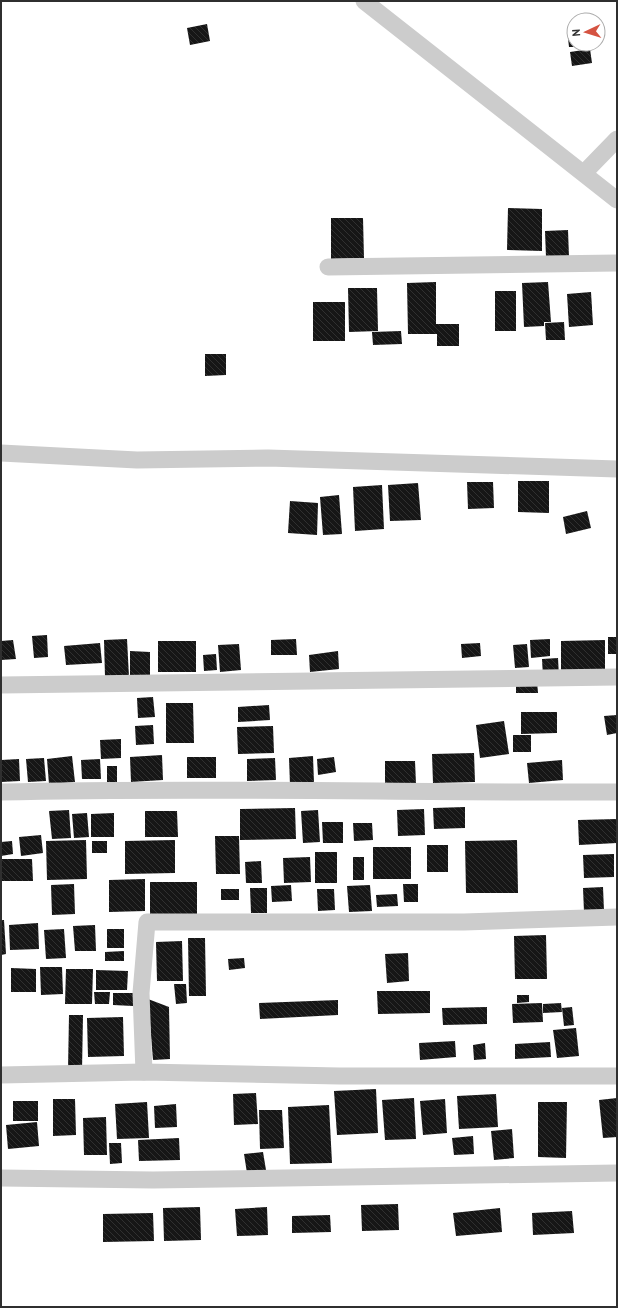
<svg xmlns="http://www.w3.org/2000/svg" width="618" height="1308" viewBox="0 0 618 1308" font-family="'PT Sans',sans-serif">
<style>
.building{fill:url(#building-back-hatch)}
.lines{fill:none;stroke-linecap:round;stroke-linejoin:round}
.street{stroke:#ccc;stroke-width:17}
</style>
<defs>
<pattern id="building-back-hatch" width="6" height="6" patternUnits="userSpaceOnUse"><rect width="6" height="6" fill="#161616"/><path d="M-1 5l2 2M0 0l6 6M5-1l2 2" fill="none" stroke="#303030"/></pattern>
</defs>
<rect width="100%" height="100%" fill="#fff"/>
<g class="building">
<polygon points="207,24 210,41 190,45 187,28"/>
<polygon points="568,38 574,38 574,44 580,44 580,47 569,47"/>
<polygon points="590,49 592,63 572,66 570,52"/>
<polygon points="508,208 542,209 542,251 507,250"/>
<polygon points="331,218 363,218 364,258 331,259"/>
<polygon points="568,230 569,257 546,257 545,231"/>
<polygon points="436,282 436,324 459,324 459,346 437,346 437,334 408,334 407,283"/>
<polygon points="548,282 551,322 544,322 544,326 524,327 522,283"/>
<polygon points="348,288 377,288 378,331 349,332"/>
<rect x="495" y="291" width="21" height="40"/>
<polygon points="591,292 593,325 569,327 567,294"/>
<rect x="313" y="302" width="32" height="39"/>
<polygon points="564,322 565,340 546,340 545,323"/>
<polygon points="401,331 402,344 373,345 372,332"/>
<polygon points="205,354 226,354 226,375 205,376"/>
<polygon points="518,481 549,481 549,513 518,512"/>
<polygon points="467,482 493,482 494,508 468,509"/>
<polygon points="418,483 421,520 390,521 388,485"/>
<polygon points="382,485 384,529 355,531 353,487"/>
<polygon points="339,495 342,534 323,535 320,497"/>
<polygon points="290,501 318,503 317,535 288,533"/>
<polygon points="587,511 591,528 566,534 563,517"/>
<polygon points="47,635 48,657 34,658 32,636"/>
<rect x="608" y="637" width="9" height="17"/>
<polygon points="127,639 129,677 105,677 104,640"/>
<polygon points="296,639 297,655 271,655 271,640"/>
<polygon points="550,639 550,656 531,658 530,640"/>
<polygon points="13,640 16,659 1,660 1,641"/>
<polygon points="605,640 605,671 561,672 561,641"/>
<rect x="158" y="641" width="38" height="31"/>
<polygon points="100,643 102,663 66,665 64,646"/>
<polygon points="480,643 481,656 462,658 461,644"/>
<polygon points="239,644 241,670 220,672 218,645"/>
<polygon points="527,644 529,667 515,668 513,645"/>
<polygon points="130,651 150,652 150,679 130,680"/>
<polygon points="338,651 339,669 310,672 309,655"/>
<polygon points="216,654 217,670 204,671 203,655"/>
<polygon points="558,658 559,677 543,677 542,659"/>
<polygon points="537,681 538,693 516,693 516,682"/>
<polygon points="153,697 155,717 138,718 137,698"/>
<polygon points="166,703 193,703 194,743 166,743"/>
<polygon points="269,705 270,720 238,722 238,707"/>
<polygon points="521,712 557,712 557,733 521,734"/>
<polygon points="617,715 617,733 607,735 604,716"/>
<polygon points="504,721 509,754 480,758 476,725"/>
<polygon points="153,725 154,744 136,745 135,726"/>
<polygon points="273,726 274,753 238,754 237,727"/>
<rect x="513" y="735" width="18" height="17"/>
<polygon points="121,739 121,758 101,759 100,740"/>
<polygon points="474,753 475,782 433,783 432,754"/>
<polygon points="162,755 163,780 131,782 130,757"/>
<polygon points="72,756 75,782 49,784 47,759"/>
<polygon points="313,756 314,783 290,785 289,758"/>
<rect x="187" y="757" width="29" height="21"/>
<polygon points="334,757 336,772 318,775 317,759"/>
<polygon points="44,758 46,781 28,782 26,759"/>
<polygon points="275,758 276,780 247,781 247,759"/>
<polygon points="19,759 20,781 1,782 1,760"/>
<polygon points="100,759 101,779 82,779 81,760"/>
<polygon points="562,760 563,780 529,783 527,763"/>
<polygon points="385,761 415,761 416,784 385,785"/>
<rect x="107" y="766" width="10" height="16"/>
<polygon points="465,807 465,828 434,829 433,808"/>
<polygon points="295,808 296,839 240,840 240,809"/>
<polygon points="424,809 425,835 398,836 397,810"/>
<polygon points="69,810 71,838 52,839 49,811"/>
<polygon points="318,810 320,842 303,843 301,811"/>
<polygon points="145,811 177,811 178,837 145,837"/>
<polygon points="87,813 89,837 74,838 72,814"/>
<polygon points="114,813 114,837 91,837 91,814"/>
<polygon points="617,819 617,843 579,845 578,820"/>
<polygon points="322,822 343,822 343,843 323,843"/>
<polygon points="353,823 372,823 373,840 354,841"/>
<polygon points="41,835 43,853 21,856 19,837"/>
<polygon points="215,836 239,836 240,874 216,874"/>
<polygon points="86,840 87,879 47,880 46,841"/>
<polygon points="175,840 175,873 125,874 125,841"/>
<polygon points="517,840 518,893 466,893 465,841"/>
<polygon points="12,841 13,854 1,856 1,842"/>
<rect x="92" y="841" width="15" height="12"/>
<rect x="427" y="845" width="21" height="27"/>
<rect x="373" y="847" width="38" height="32"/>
<rect x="315" y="852" width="22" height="31"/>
<polygon points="614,854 614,877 584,878 583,855"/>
<polygon points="310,857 311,882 284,883 283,858"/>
<rect x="353" y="857" width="11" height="23"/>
<polygon points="1,859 32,859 33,881 1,881"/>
<polygon points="261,861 262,883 246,883 245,862"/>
<polygon points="145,879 145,911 109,912 109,880"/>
<rect x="150" y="882" width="47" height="33"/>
<polygon points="74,884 75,914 52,915 51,885"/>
<polygon points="403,884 418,884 418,902 404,902"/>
<polygon points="291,885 292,901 272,902 271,886"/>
<polygon points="370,885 372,911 349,912 347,886"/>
<polygon points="603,887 604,911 584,912 583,888"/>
<polygon points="250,888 267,888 267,913 251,913"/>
<rect x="221" y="889" width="18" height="11"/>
<polygon points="317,889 334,889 335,910 318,911"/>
<polygon points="397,894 398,906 377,907 376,895"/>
<polygon points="1,920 4,920 6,954 1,955"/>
<polygon points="38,923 39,949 10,950 9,925"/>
<polygon points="95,925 96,951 75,951 73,926"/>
<polygon points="64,929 66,958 46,959 44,930"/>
<rect x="107" y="929" width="17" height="19"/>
<polygon points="546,935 547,979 515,979 514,936"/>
<polygon points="188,938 205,938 206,996 189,996"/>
<polygon points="182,941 183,981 157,981 156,942"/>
<polygon points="124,951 124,961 105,961 105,952"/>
<polygon points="408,953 409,981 387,983 385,954"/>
<polygon points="244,958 245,968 229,970 228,959"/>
<polygon points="40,967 62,967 63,994 41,995"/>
<polygon points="11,968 36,969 36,992 11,992"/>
<polygon points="66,969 93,969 92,1004 65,1004"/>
<polygon points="96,970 128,971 127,990 96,990"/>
<polygon points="174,984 186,984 187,1003 176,1004"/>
<polygon points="377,991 430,991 430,1013 378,1014"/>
<polygon points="94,992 110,992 109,1004 95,1004"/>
<polygon points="113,993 133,993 133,1006 113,1005"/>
<polygon points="517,995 529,995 529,1002 517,1003"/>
<polygon points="148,999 169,1007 170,1059 153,1060"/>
<polygon points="338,1000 338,1015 260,1019 259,1003"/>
<polygon points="542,1003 543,1022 513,1023 512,1004"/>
<polygon points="561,1003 562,1012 543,1013 543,1004"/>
<polygon points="487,1007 487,1024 443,1025 442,1008"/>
<polygon points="572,1007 574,1025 564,1026 562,1008"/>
<polygon points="69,1015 83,1015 82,1071 68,1070"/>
<polygon points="123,1017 124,1056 88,1057 87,1018"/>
<polygon points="576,1028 579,1056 557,1058 553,1030"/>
<polygon points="455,1041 456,1057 420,1060 419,1043"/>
<polygon points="550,1042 551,1057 515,1059 515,1044"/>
<polygon points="485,1043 486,1059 474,1060 473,1045"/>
<polygon points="376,1089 378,1133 337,1135 334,1091"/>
<polygon points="256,1093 258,1124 234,1125 233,1094"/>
<polygon points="496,1094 498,1127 459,1129 457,1096"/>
<polygon points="414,1098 416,1139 385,1140 382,1100"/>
<polygon points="617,1098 617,1137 603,1138 599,1100"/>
<polygon points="53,1099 75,1099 76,1135 53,1136"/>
<polygon points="445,1099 447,1133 423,1135 420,1101"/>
<rect x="13" y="1101" width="25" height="20"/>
<polygon points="147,1102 149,1138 117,1139 115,1104"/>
<polygon points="538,1102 567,1102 566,1158 538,1157"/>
<polygon points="176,1104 177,1127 155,1128 154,1106"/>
<polygon points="329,1105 332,1163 290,1164 288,1107"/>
<polygon points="259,1110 282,1110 284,1148 260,1149"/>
<polygon points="106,1117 107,1155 84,1155 83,1118"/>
<polygon points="37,1122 39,1146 8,1149 6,1125"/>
<polygon points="512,1129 514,1158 494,1160 491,1131"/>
<polygon points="473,1136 474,1154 454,1155 452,1138"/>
<polygon points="179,1138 180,1160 139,1161 138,1140"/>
<polygon points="109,1143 121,1143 122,1163 110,1164"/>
<polygon points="263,1152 266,1170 247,1173 244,1154"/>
<polygon points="398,1204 399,1230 362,1231 361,1205"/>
<polygon points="200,1207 201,1240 164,1241 163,1208"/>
<polygon points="267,1207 268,1235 237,1236 235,1209"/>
<polygon points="500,1208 502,1232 456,1236 453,1213"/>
<polygon points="572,1211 574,1233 533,1235 532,1213"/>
<polygon points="153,1213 154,1241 103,1242 103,1214"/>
<polygon points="330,1215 331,1232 292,1233 292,1216"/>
</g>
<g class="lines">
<g class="street">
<polyline points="364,1 617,200"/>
<polyline points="584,173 617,139"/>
<polyline points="328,267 617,263"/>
<polyline points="1,453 137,460 268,458 617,469"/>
<polyline points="1,685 617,677"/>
<path d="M1,792C206,787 412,793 617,792"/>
<polyline points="144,1072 141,993 147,922 464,922 617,917"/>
<polyline points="1,1075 144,1072 339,1076 617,1076"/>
<polyline points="1,1178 153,1180 617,1173"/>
</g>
</g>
<rect width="618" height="1308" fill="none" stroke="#2f2f2f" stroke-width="4"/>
<g transform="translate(586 32) rotate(266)"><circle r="19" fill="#ffffff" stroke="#acacac"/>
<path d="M0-3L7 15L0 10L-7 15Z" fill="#d55341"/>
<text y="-6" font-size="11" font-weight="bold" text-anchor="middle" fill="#2f2f2f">N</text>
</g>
</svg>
